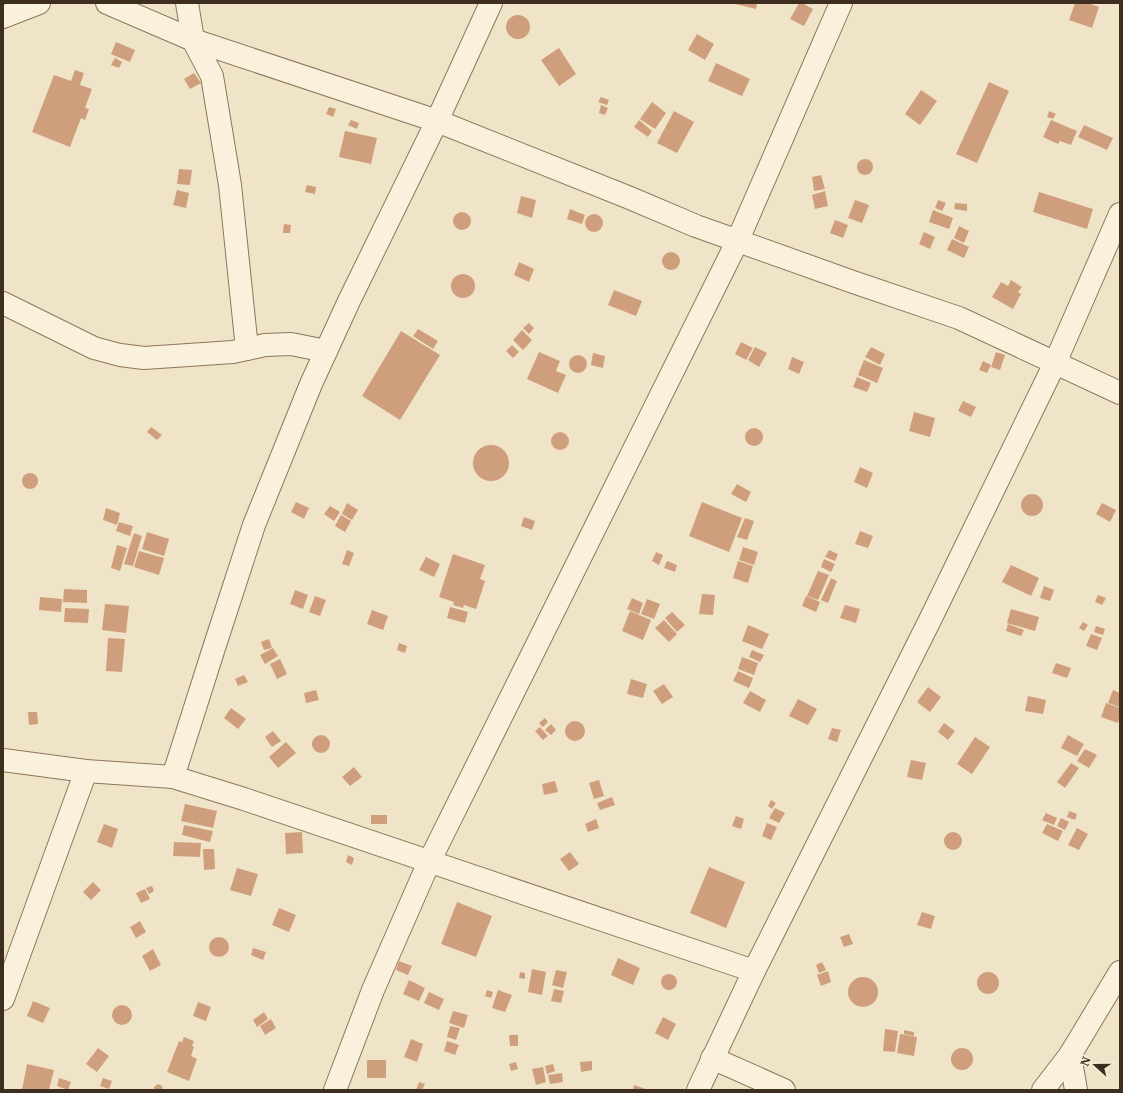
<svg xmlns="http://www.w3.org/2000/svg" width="1123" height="1093" viewBox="0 0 1123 1093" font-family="Merriweather,serif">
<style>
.building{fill:#cf9f7d}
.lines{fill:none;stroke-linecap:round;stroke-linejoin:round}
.street-casing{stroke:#8d765c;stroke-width:24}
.street{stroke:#faf1dc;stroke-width:22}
</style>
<rect width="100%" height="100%" fill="#f0e4c8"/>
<g class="building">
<polygon points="731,3 757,3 756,9"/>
<polygon points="799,3 802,3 813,9 804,26 790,19"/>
<polygon points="1075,3 1088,3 1099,7 1092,28 1069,20"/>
<circle cx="518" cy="27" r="12"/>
<polygon points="697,34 714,44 705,60 688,50"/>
<polygon points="116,42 135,50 130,62 111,54"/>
<polygon points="559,48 576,74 559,86 541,60"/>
<polygon points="115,58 122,62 119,68 111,65"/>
<polygon points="716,63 750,79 742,96 708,81"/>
<polygon points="75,70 84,73 80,85 92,89 85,108 89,109 85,120 81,118 70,147 32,132 54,75 71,81"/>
<polygon points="194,73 201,83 190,89 184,79"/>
<polygon points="989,82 1009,91 977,163 956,154"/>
<polygon points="921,90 937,101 920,125 905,114"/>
<polygon points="601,97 609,100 607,105 598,102"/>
<polygon points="652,102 666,113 655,129 640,119"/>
<polygon points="601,105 608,108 605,115 599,113"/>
<polygon points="329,107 336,109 333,117 326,114"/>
<polygon points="674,111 694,122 677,153 657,143"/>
<polygon points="1049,111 1056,114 1053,119 1047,117"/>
<polygon points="351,120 359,123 357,129 348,125"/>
<polygon points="639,120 652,131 648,137 634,127"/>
<polygon points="1051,120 1077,131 1071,145 1060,141 1058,144 1043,137"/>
<polygon points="1084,125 1113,138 1107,150 1078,137"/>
<polygon points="345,131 377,138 371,164 339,157"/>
<circle cx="865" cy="167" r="8"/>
<polygon points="179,169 192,170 190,185 177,184"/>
<polygon points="821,175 825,189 814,191 812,177"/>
<polygon points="307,185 316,187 315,194 305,192"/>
<polygon points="177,190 189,193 186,208 173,205"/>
<polygon points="825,191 828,206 815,209 812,195"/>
<polygon points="1039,192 1093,209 1087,229 1033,212"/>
<polygon points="521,196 536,200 532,218 517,213"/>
<polygon points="855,200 869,205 862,223 848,218"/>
<polygon points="938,200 946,203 942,211 935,208"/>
<polygon points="955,203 967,204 967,211 954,209"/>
<polygon points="570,209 585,215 582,224 567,219"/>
<polygon points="933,210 953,218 949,229 929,222"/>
<circle cx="462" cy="221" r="9"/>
<circle cx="594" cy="223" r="9"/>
<polygon points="835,220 848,225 843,238 830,233"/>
<polygon points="284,224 291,225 290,233 283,233"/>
<polygon points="959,226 969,231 964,243 954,238"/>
<polygon points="924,232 935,237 930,249 919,244"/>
<polygon points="952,239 969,247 964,258 947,250"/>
<circle cx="671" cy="261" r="9"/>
<polygon points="519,262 534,269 529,282 514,275"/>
<circle cx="463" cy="286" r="12"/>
<polygon points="1011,280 1022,287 1018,292 1021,294 1013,309 992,297 1001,282 1008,286"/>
<polygon points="614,290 642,301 636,316 608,305"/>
<polygon points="529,323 534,328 529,334 523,328"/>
<polygon points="418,329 438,341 433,349 413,336"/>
<polygon points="522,330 532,340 523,350 513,340"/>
<polygon points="401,331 440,355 400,420 362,396"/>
<polygon points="741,342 753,348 746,360 735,354"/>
<polygon points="512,345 519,352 513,358 506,351"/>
<polygon points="755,347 767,353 759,367 748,360"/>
<polygon points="871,347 885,354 880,365 865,357"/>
<polygon points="539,352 560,361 556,371 566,375 558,393 527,379"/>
<polygon points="996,352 1005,355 1000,370 991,367"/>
<polygon points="593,353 605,356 603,368 591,365"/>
<circle cx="578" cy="364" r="9"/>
<polygon points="792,357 804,362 799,374 788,369"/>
<polygon points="864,360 883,368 877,383 858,375"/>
<polygon points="983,361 991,365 987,373 979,370"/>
<polygon points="857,377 871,383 867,392 853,387"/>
<polygon points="963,401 976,407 971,417 958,411"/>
<polygon points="914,412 935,418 930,437 909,431"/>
<polygon points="151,427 162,435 157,440 147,432"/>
<circle cx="754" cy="437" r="9"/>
<circle cx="560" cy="441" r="9"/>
<circle cx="491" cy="463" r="18"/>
<polygon points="860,467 873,473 867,488 854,482"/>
<circle cx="30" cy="481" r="8"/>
<polygon points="737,484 751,492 746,502 731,494"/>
<circle cx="1032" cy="505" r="11"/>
<polygon points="296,502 309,508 304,519 291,512"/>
<polygon points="702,502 742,518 729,552 689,536"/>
<polygon points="347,503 358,510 352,520 342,514"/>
<polygon points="1102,503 1116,510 1110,522 1096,514"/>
<polygon points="330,506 340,512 334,521 324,514"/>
<polygon points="106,508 120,513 117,525 103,520"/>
<polygon points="341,515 351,521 345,532 335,526"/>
<polygon points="524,517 535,521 532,530 521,526"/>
<polygon points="745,518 754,521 747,540 737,537"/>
<polygon points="119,522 133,526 130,536 116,531"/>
<polygon points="860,531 873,536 868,548 855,544"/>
<polygon points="147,532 169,539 164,556 142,549"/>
<polygon points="134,533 142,536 133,566 124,564"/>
<polygon points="117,545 127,548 120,571 111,568"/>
<polygon points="743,547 758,552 754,565 739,560"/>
<polygon points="347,550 354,553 349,566 342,564"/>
<polygon points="829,550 838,554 835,561 825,557"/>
<polygon points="139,551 164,558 159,575 134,567"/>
<polygon points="656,552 663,555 659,565 652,561"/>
<polygon points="453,554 485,565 480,579 485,581 476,609 464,605 463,608 453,605 454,602 439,597"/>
<polygon points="426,557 440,564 434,577 419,570"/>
<polygon points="824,559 835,564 831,572 821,567"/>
<polygon points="667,561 677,565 675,572 664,568"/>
<polygon points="738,561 753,566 748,583 733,578"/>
<polygon points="1011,565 1039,578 1031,596 1002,582"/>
<polygon points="818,571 829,575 818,600 807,596"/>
<polygon points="831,578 837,581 828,603 821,600"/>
<polygon points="1044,586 1054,590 1050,601 1040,598"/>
<polygon points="64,589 87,590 87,603 63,602"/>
<polygon points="295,590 308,595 303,609 290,604"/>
<polygon points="702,594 715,595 713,615 699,614"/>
<polygon points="1098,595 1106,598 1102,605 1095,602"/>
<polygon points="315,596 326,600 320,616 309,612"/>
<polygon points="806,596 820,602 816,612 802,606"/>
<polygon points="40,597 62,599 61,612 39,610"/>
<polygon points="632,598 643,603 639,614 627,609"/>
<polygon points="647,599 660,604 654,619 641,614"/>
<polygon points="105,604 129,606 126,633 102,630"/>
<polygon points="845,605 860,609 856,623 840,618"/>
<polygon points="450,607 468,612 465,623 447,618"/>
<polygon points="65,608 89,609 88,623 64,622"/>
<polygon points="1011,609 1039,617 1035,631 1007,623"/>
<polygon points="372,610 388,616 383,630 367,624"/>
<polygon points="630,611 651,620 643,640 622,631"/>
<polygon points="672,612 685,625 677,632 665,618"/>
<polygon points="664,620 677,634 669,642 655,628"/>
<polygon points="1083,622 1088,625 1084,631 1079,628"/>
<polygon points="1008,624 1024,630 1021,636 1006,631"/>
<polygon points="748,625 769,634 762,649 742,641"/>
<polygon points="1096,626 1105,629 1103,635 1094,632"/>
<polygon points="1091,634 1102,638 1097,650 1086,646"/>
<polygon points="108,638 125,639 122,672 106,671"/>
<polygon points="269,639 272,648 264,650 261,642"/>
<polygon points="399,643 407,646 405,653 397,650"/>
<polygon points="273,648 278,656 265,664 260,655"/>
<polygon points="752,650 764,655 760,662 749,657"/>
<polygon points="742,657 758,663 754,675 738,669"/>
<polygon points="280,659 287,674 277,679 270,664"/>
<polygon points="1056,663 1071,668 1067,678 1052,673"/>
<polygon points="738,671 753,678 749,688 733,681"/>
<polygon points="244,675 248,682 238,686 235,679"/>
<polygon points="631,679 647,684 643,698 627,694"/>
<polygon points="664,684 673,697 662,704 653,691"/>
<polygon points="928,687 941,697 930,712 917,702"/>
<polygon points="316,690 319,700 306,703 304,693"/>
<polygon points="1113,690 1120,693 1119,707 1108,703"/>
<polygon points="750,691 766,700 760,712 743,703"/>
<polygon points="1028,696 1046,700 1043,714 1025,711"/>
<polygon points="798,699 817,709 808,725 789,716"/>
<polygon points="1106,703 1120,708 1120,716 1118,723 1101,717"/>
<polygon points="231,708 246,719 238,729 224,718"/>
<polygon points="28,712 37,712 38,724 29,725"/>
<polygon points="545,718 548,722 543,727 539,723"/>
<circle cx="575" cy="731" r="10"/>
<polygon points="944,723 955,731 948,740 938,732"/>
<polygon points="551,724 556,730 551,735 545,730"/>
<polygon points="540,727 548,736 543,740 535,731"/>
<polygon points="832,728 841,730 837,742 828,739"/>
<polygon points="273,731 281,741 272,747 265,737"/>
<circle cx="321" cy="744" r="9"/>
<polygon points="1068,735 1084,744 1077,756 1061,748"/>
<polygon points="975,737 990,747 972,774 957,764"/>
<polygon points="286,742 296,753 278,768 269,757"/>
<polygon points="1085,749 1097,755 1089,768 1077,761"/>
<polygon points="911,760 926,763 922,780 907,777"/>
<polygon points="1071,763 1079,768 1065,788 1057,782"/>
<polygon points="354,767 362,777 350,786 342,777"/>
<polygon points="599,780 604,796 594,799 589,783"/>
<polygon points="555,781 558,792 544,795 542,784"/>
<polygon points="612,797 615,805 600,810 597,803"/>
<polygon points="771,800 776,803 772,809 768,806"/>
<polygon points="185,804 217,811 213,828 181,821"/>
<polygon points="775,808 785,813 779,823 769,818"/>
<polygon points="1069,811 1077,814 1075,820 1067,817"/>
<polygon points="1046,813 1057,818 1054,825 1042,820"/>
<rect x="371" y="815" width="16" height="9"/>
<polygon points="736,816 744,819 741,829 732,826"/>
<polygon points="1061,818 1069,822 1065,830 1057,826"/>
<polygon points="596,819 599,828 588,832 585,824"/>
<polygon points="767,823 777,827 771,840 762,836"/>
<polygon points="104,824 118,829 112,848 97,842"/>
<polygon points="1047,824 1063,831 1058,841 1042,833"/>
<polygon points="184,825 213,831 210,842 182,835"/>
<polygon points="1077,828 1088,834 1079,850 1068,845"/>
<polygon points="302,832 303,853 286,854 285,833"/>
<circle cx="953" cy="841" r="9"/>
<polygon points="174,842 201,843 200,857 173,856"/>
<polygon points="203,849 214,849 215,869 204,870"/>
<polygon points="570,852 579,864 569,871 560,859"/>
<polygon points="348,855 354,858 352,865 346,862"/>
<polygon points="709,867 745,882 726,928 690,913"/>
<polygon points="237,868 258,874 251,896 230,890"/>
<polygon points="93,882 101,890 91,900 83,892"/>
<polygon points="152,886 154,891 149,894 146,888"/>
<polygon points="145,889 150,899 141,903 136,893"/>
<polygon points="457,902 492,916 476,957 441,944"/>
<polygon points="279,908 296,915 289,932 272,925"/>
<polygon points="922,912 935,916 931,929 917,925"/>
<polygon points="140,921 146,932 136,938 130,927"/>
<polygon points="849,934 853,944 844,947 840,937"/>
<circle cx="219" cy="947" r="10"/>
<polygon points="253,948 266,952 263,960 251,955"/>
<polygon points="153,949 161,965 150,971 142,956"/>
<polygon points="618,958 640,968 633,985 611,975"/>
<polygon points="399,961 412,966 408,975 396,970"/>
<polygon points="822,962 826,970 819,973 816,965"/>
<polygon points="532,969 546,972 542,995 528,992"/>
<polygon points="556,970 567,972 563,988 552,985"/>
<polygon points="828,971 831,982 821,986 817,975"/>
<polygon points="520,972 525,973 525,979 519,978"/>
<circle cx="988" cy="983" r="11"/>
<circle cx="669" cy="982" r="8"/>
<circle cx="863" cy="992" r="15"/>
<polygon points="409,980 425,988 419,1001 403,994"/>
<polygon points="554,989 564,991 561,1003 551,1001"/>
<polygon points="487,990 493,992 491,998 485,996"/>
<polygon points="498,990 512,995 505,1012 492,1008"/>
<polygon points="429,992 444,999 439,1010 424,1003"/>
<polygon points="33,1001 50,1008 43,1023 27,1016"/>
<polygon points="198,1002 211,1007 206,1021 193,1016"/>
<circle cx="122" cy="1015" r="10"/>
<polygon points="453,1011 468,1015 464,1028 449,1023"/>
<polygon points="264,1012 268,1019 257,1027 253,1020"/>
<polygon points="663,1017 676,1024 668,1040 655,1033"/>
<polygon points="271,1019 276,1028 265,1035 260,1026"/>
<polygon points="450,1026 460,1028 456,1040 447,1037"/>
<polygon points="885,1029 898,1031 895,1052 883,1051"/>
<polygon points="904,1030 914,1032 914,1036 904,1034"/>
<polygon points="900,1034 917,1037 914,1056 897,1053"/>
<polygon points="509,1035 518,1035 518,1046 510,1046"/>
<polygon points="184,1037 194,1041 192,1046 194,1047 191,1056 197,1059 189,1081 167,1072 179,1041 187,1044 182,1042"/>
<polygon points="411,1039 423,1044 417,1062 404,1057"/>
<polygon points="447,1041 459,1045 455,1055 444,1051"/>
<polygon points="98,1048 109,1056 97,1072 86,1064"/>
<circle cx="962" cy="1059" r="11"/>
<rect x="367" y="1060" width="19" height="18"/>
<polygon points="592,1061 592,1070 581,1072 580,1062"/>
<polygon points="516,1062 518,1069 511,1071 509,1064"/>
<polygon points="27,1064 54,1070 49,1090 22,1090"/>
<polygon points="553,1064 555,1071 547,1074 545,1066"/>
<polygon points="543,1067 546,1082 536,1085 532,1069"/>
<polygon points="562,1073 563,1082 550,1084 548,1075"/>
<polygon points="59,1078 71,1082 68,1090 57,1086"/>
<polygon points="103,1078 112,1081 109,1089 100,1086"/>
<polygon points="419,1082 425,1084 422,1090 416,1090"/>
<polygon points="158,1084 162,1086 163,1090 154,1090 154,1087"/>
<polygon points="634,1085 649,1090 633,1090"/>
</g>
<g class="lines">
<defs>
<g id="street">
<polyline points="107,3 193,40 437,121 491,3"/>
<polyline points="187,3 193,40 212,76 230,185 247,349"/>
<polyline points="3,17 39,3"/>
<polyline points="3,303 94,348 120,355 144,358 233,352 265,345 291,344 326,351"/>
<polyline points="3,760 86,771 173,777 244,799 754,971"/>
<polyline points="173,777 214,648 254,525 311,384 349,301 437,121 630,198 696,226 853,282 959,318 1120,393"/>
<polyline points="3,999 86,771"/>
<polyline points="1070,1055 1076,1090"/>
<polyline points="712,1058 784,1090"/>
<polyline points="335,1090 373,990 429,862 737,242 841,3"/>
<polyline points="698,1090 754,971 930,620 1055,363 1120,214"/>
<polyline points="1043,1090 1070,1055 1120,972"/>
</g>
</defs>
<use href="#street" class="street-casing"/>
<use href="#street" class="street"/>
</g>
<rect width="1123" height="1093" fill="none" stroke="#3d2e20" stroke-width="8"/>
<g transform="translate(1095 1065) rotate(291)" stroke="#f7eed8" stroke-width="3" paint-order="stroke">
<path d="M0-3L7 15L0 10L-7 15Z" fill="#3d2e20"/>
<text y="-6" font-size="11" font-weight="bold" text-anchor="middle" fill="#3d2e20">N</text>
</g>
</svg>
